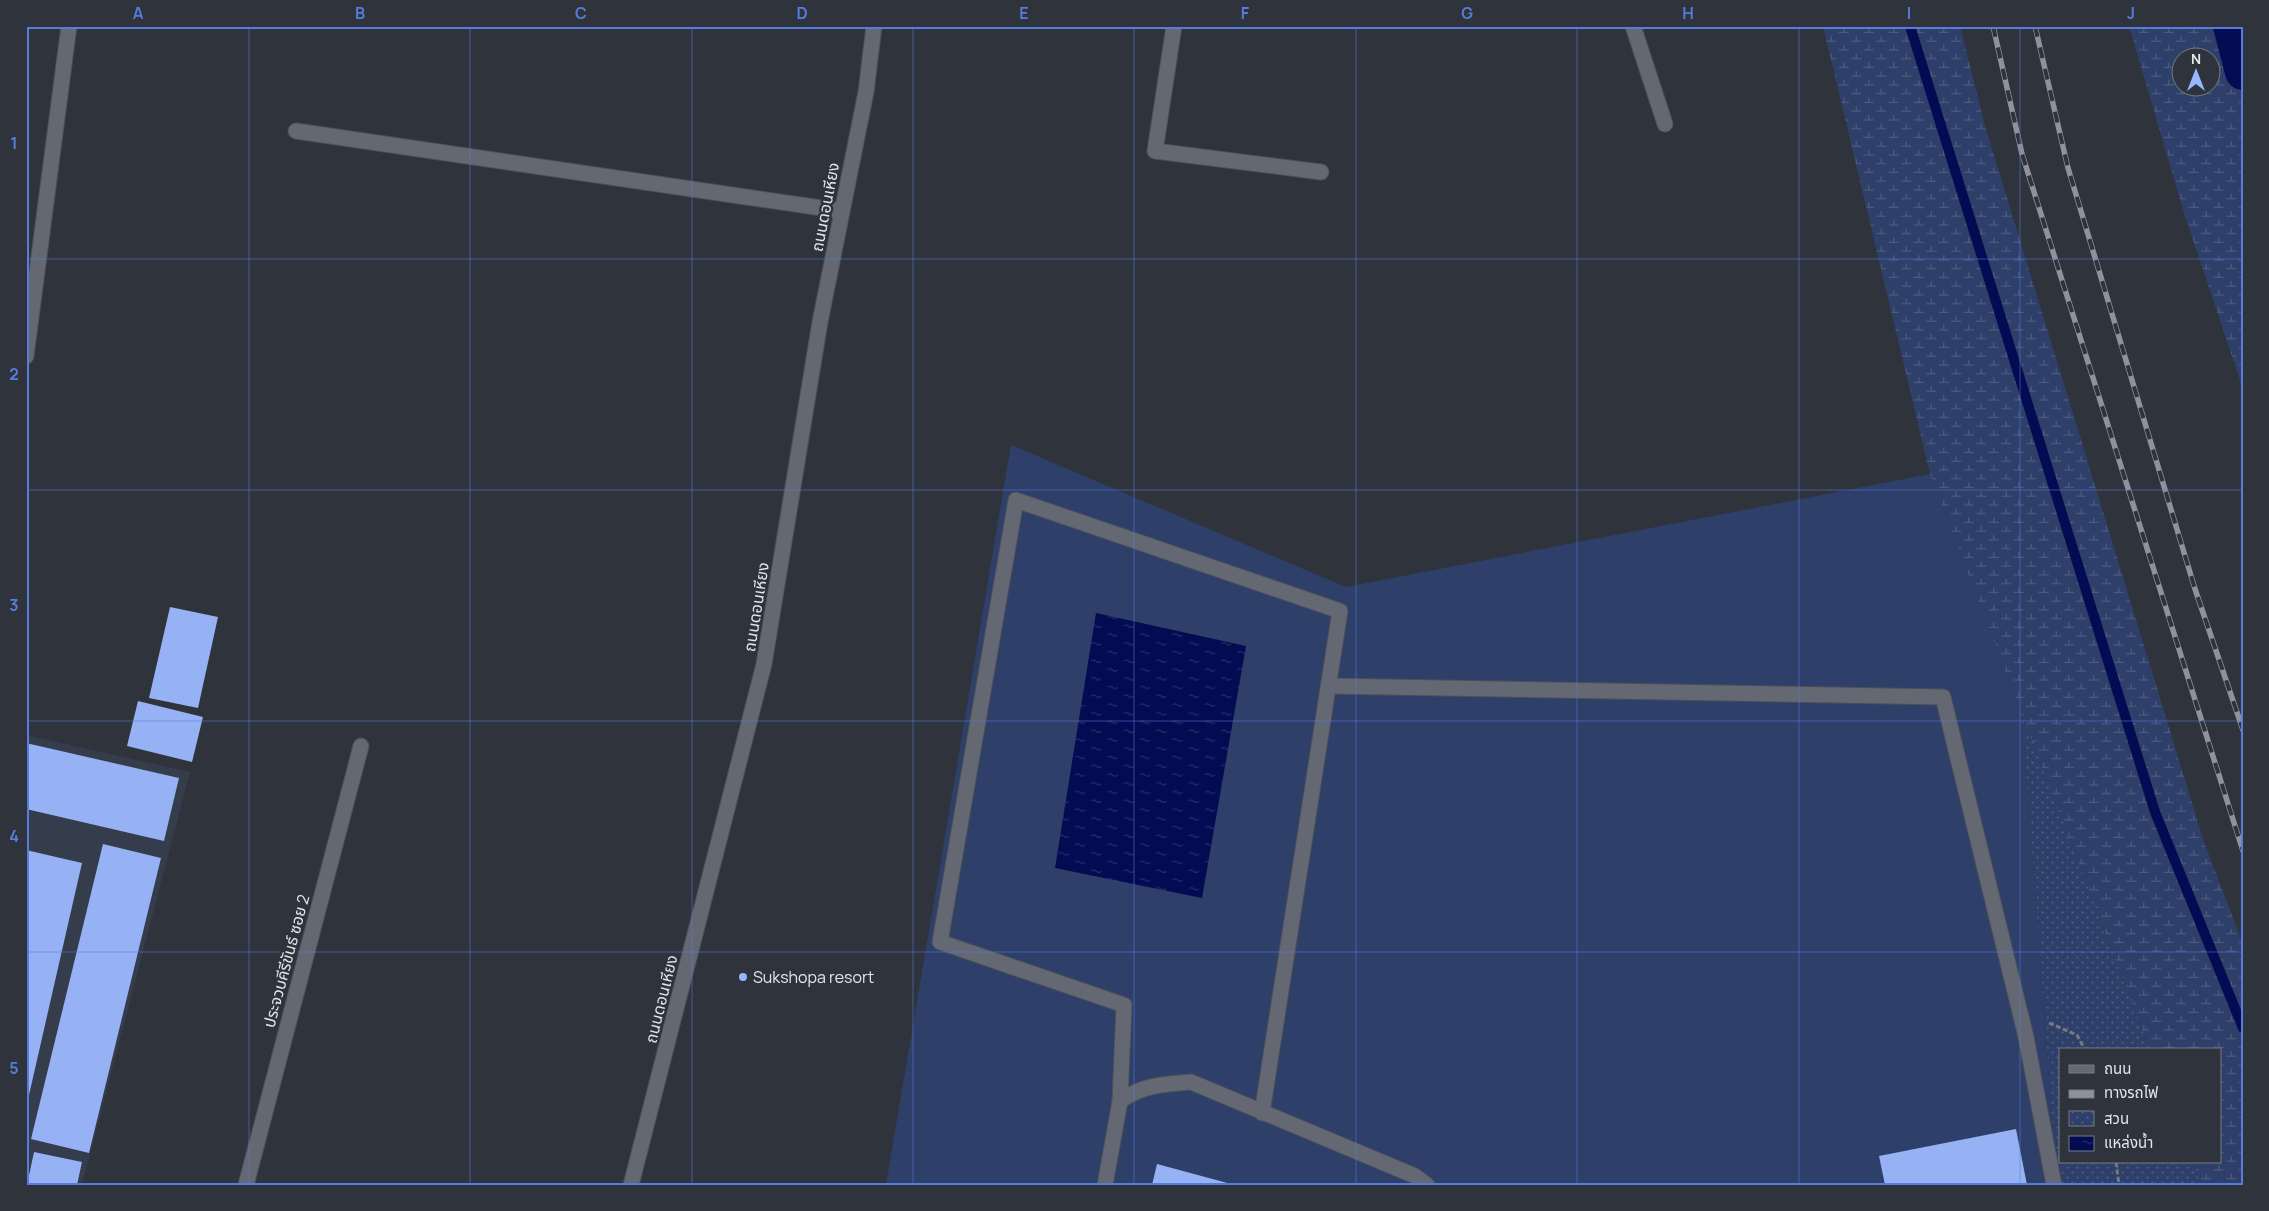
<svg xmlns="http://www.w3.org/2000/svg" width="2269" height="1211" viewBox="0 0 2269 1211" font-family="Manrope,'Noto Sans Thai',sans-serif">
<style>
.built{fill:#353c4b}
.grass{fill:#2e3f6a}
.wetland{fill:url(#wetland-marsh);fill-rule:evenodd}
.park{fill:url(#park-dots)}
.water{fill:url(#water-ripples)}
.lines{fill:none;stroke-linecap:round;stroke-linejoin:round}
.stream{stroke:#030b52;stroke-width:10}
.canal{stroke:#030b52;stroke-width:36}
.building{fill:#96b2f4}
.minor-casing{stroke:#4c5057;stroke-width:17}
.path{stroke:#777a82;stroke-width:3;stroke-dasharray:5 2.5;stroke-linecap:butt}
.minor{stroke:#636872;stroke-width:15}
.rail-casing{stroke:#8f929a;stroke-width:5.5}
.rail{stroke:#2f333c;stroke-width:4;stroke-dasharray:11;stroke-linecap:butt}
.grid{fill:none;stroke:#587cde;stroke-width:1;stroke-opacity:0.55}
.poi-dot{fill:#97b6fd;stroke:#2f333c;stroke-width:2}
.labels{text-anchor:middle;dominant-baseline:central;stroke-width:5;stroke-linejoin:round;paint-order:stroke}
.street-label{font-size:16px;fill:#e3e6ec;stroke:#2f333c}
.poi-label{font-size:16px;fill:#e3e6ec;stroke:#2f333c;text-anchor:start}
.neatline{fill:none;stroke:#587cde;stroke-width:2}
.grid-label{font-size:16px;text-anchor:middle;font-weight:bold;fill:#587cde}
</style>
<defs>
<pattern id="wetland-marsh" width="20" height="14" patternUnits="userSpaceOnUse" patternTransform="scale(1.25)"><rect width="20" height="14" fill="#2e3f6a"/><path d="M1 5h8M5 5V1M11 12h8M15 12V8" fill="none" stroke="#4c5b7f"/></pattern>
<pattern id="park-dots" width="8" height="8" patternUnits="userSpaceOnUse" patternTransform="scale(1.25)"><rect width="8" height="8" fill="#2e3f6a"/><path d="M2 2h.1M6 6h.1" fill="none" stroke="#4c5b7f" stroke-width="1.8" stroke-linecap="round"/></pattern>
<pattern id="water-ripples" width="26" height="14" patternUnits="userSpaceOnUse" patternTransform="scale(1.25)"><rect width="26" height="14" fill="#030b52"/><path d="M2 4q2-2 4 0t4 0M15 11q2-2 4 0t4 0" fill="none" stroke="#282f6b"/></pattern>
</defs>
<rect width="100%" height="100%" fill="#2f333c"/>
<polygon class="built" points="26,735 190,772 82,1185 26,1185"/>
<polygon class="grass" points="1011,445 1346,587 1930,474 2022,714 2057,1185 886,1185"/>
<g class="wetland">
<polygon points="1823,26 1960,26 1985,126 2204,842 2243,944 2243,1185 2201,1185 2193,1162 2220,1162 2220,1050 2150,1050 1930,474"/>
<path d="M2129,26H2243V389L2184,213ZM2182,58H2212V88H2182Z"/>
</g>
<polygon class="park" points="2022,714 2150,1050 2060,1050 2060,1162 2193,1162 2201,1185 2057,1185"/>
<polygon class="water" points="1096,613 1246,646 1202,898 1055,868"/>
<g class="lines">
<polyline class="stream" points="1910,26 2155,812 2243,1028"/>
<polyline class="canal" points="2231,26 2243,72"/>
</g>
<g class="building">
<polygon points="170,607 218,617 198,708 149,698"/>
<polygon points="138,701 203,717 192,762 127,746"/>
<polygon points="26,743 179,778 164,841 26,809"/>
<polygon points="103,844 161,858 89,1153 31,1139"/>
<polygon points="26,850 82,863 29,1095 26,1094"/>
<polygon points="2016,1129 2027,1185 1885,1185 1879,1156"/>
<polygon points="34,1152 82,1162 77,1185 27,1185"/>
<polygon points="1157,1164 1231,1184 1231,1185 1152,1185"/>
</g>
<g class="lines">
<defs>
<g id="minor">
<polyline points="1174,26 1155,151 1321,172"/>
<polyline points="1633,26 1665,124"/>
<polyline points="296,131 842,211"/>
<polyline points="26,356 69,26"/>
<polyline points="1330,686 1943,697 2026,1037 2054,1185"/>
<polyline points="1120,1101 1124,1005 940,942 1016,500 1340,611 1262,1113"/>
<polyline points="246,1185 361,746"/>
<polyline points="631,1185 764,664 820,322 866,92 874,26"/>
<path d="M1105,1185L1120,1101C1142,1085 1165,1084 1191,1082L1415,1176L1427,1185"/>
</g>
</defs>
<use href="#minor" class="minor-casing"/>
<g class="path">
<polyline points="2049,1023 2077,1035 2085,1050"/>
<polyline points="2116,1162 2119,1185"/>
</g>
<use href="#minor" class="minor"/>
<defs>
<g id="rail">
<polyline points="1993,26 2022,154 2243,851"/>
<polyline points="2035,26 2068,168 2195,589 2243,730"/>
</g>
</defs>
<use href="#rail" class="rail-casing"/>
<use href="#rail" class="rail"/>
</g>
<path class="grid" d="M249,26V1185M470,26V1185M692,26V1185M913,26V1185M1134,26V1185M1356,26V1185M1577,26V1185M1799,26V1185M2020,26V1185M26,259H2243M26,490H2243M26,721H2243M26,952H2243"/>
<circle class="poi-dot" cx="743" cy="977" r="5"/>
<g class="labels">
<g class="street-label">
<text transform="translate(825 207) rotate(-79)">ถนนดอนเหียง</text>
<text transform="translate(756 607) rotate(-81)">ถนนดอนเหียง</text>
<text transform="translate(286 961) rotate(-75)">ประจวบคีรีขันธ์ ซอย 2</text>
<text transform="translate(661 999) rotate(-76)">ถนนดอนเหียง</text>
</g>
<g class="poi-label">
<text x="753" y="977">Sukshopa resort</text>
</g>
</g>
<rect width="2269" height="1211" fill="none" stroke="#2f333c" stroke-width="55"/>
<rect x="2059" y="1048" width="162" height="115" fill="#2f333c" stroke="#777b82"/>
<rect x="2069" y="1065" width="25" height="8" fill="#636872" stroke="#777b82"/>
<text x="2104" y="1074" font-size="15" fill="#e3e6ec">ถนน</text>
<rect x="2069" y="1090" width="25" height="8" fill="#8f929a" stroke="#777b82"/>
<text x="2104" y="1098" font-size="15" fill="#e3e6ec">ทางรถไฟ</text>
<rect x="2069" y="1111" width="25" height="15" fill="url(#park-dots)" stroke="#777b82"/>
<text x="2104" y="1124" font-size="15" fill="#e3e6ec">สวน</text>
<rect x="2069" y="1136" width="25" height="15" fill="url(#water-ripples)" stroke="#777b82"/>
<text x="2104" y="1148" font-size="15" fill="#e3e6ec">แหล่งน้ำ</text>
<g transform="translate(2196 72)"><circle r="24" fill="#2f333c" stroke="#777b82"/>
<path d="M0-4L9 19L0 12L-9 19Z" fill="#97b6fd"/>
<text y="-8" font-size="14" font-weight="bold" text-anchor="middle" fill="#e3e6ec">N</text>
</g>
<rect x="28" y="28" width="2214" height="1156" class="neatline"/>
<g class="grid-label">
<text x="138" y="19">A</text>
<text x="360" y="19">B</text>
<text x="581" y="19">C</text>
<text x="802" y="19">D</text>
<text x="1024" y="19">E</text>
<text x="1245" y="19">F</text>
<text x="1467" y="19">G</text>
<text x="1688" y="19">H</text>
<text x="1909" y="19">I</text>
<text x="2131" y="19">J</text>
<text x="14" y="149">1</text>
<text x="14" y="380">2</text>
<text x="14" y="611">3</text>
<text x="14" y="842">4</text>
<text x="14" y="1074">5</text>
</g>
</svg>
